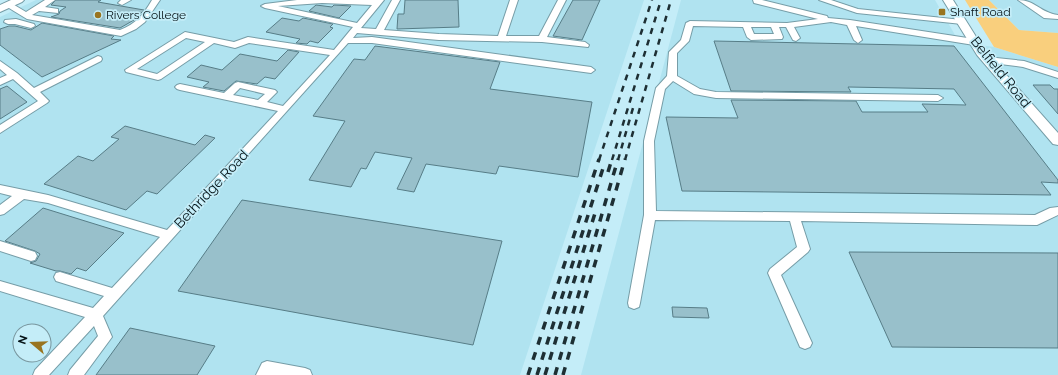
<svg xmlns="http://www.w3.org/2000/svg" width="1058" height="375" viewBox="0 0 1058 375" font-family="Raleway,sans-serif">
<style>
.built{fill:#b0e3f0;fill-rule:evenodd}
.green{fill:#f9cf7d}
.building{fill:#98c0cb;stroke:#577d87}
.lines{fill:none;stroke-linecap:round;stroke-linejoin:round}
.minor-casing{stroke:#769da7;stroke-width:2}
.major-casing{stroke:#769da7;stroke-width:2}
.minor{fill:#fff;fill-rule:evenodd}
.major{fill:#fff;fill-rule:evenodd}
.rail-far1{stroke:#1e2f34;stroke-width:2.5;stroke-dasharray:6 6;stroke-linecap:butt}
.rail{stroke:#1e2f34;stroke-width:3.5;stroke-dasharray:8 8;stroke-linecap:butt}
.poi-dot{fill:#99741f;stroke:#c4edf8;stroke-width:1.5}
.labels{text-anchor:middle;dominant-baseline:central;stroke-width:3.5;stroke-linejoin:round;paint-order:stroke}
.far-poi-label{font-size:12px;fill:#051317;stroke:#c4edf8;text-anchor:start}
.street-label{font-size:14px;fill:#051317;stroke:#c4edf8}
</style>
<rect width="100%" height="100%" fill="#c4edf8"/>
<g class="built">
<path d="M36,0H644L520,375H0V17ZM20,331H44V355H20Z"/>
<polygon points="681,0 935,0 959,42 994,47 1058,67 1058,375 581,375"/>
<polygon points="989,0 1058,0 1058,33 1019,30"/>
</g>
<polygon class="green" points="965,0 989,0 1019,30 1058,33 1058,67 994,47"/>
<g class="building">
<polygon points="56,0 101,0 98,2 144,10 134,20 120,28 51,17 59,14 60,11 66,7 51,5"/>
<polygon points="405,0 458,0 459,27 397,29 398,14 404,14"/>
<polygon points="573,0 600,0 582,40 553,36"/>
<polygon points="316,5 332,7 334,5 351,6 339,18 309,11"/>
<polygon points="282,18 299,21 303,18 333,24 330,27 333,28 318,43 310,41 307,44 296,43 300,39 266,32"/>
<polygon points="42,23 114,36 111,39 121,40 42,77 0,45 0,29 9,26 15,26 31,30"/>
<polygon points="714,41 954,46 1058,180 1058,183 1041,182 1051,195 682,191 666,117 738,118 731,100 856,101 862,112 928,112 922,104 966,105 954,89 848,87 851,92 731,91"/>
<polygon points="375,46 500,62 490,89 592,102 578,177 499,166 496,174 426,164 414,192 397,189 412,158 375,152 366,169 361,168 351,187 309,180 345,121 313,116 354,59 365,60"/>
<polygon points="288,50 299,52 275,79 265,77 257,84 236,81 224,91 203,87 209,82 187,77 201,65 222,70 240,54 277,61"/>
<polygon points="1033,85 1050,85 1054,89 1058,89 1058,114"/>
<polygon points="7,86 27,102 0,119 0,89"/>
<polygon points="125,126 195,145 205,135 215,138 157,194 147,191 126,210 44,184 78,156 93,161 119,139 111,137"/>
<polygon points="242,200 502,241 473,345 178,291"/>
<polygon points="43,208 124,233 86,271 77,268 71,274 60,271 56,271 30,263 36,261 40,254 35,251 5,241"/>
<polygon points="849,252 1058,253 1058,348 892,347"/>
<polygon points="672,307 707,308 709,318 673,317"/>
<polygon points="130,328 215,346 197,375 96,375"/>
</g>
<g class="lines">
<defs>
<g id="minor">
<path d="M45,0H55L45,7L58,9V13L39,11L32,15L120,30C136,24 144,14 152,0H160L145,22L136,29L121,36L27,19L4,5L8,3H11L26,12Z"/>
<polygon points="121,0 131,0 122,5 118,3"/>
<path d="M297,0H384L361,28L376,29L392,0H400L384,30L439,34L498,36L510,0H518L506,36H539L558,0H566L547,37L585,42L589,45L588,47L542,42L439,40L357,33L353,38L372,37L591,67L595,70L591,73L372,43H348L103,316L112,337L84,375H68L70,370L98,336L94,326L49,375H33L35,370L85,317L0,291V281L93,308L104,296L56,281L54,277L56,273L60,272L112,288L160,237L48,203L24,199L4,214L0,215V205L12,196L0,193V185L48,195L167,230L278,111L180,90L177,89L175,87L177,85L180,84L224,93L235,83L238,82L275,90L277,92L267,102L283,106L330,55L249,43L235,48L214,43L161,79L158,80L126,72L125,70L185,32L234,42L248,37L334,50L353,27L265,8L261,6L265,4ZM322,3L372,5L357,23L278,6ZM186,38L205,42L157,74L137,69ZM240,88L265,94L258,100L233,95Z"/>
<path d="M753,0H762L827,16L828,18L850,20L974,39L978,42L974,45L856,26L862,40L858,43L854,40L847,25L831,22L794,27L800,38L796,41L793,40L786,27H779L783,37L782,39L751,40L747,37L743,27L693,26L689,41L677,53V76L700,89L716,92L938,95L943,98L938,101L716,98L694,94L673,81L665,89L654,141L656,211L1035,215L1050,208L1058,207V215L1037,225L801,221L810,249L808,252L781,275L812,343L810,347L805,349L800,347L768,273L770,269L797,247L790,221L655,220L640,303L639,307L634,309L629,307L628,303L644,215V141L656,88L667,76L669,52L681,40L686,23L690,21L787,23L818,19L754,3ZM751,27H771L774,34H754Z"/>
<polygon points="819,0 831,0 858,9 962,20 966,22 962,24 857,13"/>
<path d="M1018,0C1035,0 1041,13 1058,15V19L1044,18Z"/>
<polygon points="16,19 34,24 35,26 31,28 15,24 8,24 4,22 5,20"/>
<polygon points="98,56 101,57 102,59 101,61 40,92 49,101 47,103 0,133 0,125 38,101 13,79 0,85 0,78 7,75 0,69 0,61 17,73 34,88"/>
<polygon points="987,57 1024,61 1058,72 1058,78 1023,67 984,62 983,60 984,58"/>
<polygon points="0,241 35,252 37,256 35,260 31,261 0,251"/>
<polygon points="267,361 305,368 310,370 312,375 256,375 262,363"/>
</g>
<g id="major">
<polygon points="11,0 24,0 22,2 0,12 0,5"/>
<polygon points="943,0 953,0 985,51 1058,133 1058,145 1053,144 977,55"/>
</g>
</defs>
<use href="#minor" class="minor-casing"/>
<use href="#major" class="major-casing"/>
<use href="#minor" class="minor"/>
<use href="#major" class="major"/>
<g class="rail-far1">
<polyline points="599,160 652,0"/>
<polyline points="612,160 661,0"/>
<polyline points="618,160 633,108"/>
<polyline points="625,160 671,0"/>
</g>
<g class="rail">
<polyline points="608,172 612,159"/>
<polyline points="528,375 599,159"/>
<polyline points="537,375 605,162"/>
<polyline points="545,375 596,210"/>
<polyline points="555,375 618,159"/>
<polyline points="563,375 625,159"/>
</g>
</g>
<g class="poi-dot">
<rect x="938" y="8" width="8" height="8" rx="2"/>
<circle cx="98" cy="15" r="4"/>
</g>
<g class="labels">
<g class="far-poi-label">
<text x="950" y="12">Shaft Road</text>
<text x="106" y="15">Rivers College</text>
</g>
<g class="street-label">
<text transform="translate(1001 72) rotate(51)">Belfield Road</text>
<text transform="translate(211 189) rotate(-47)">Bethridge Road</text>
</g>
</g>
<g transform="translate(32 343) rotate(289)"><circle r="19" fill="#c4edf8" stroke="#78969e"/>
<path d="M0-3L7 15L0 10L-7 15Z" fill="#99741f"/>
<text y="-6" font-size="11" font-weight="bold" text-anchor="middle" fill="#051317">N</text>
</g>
</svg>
